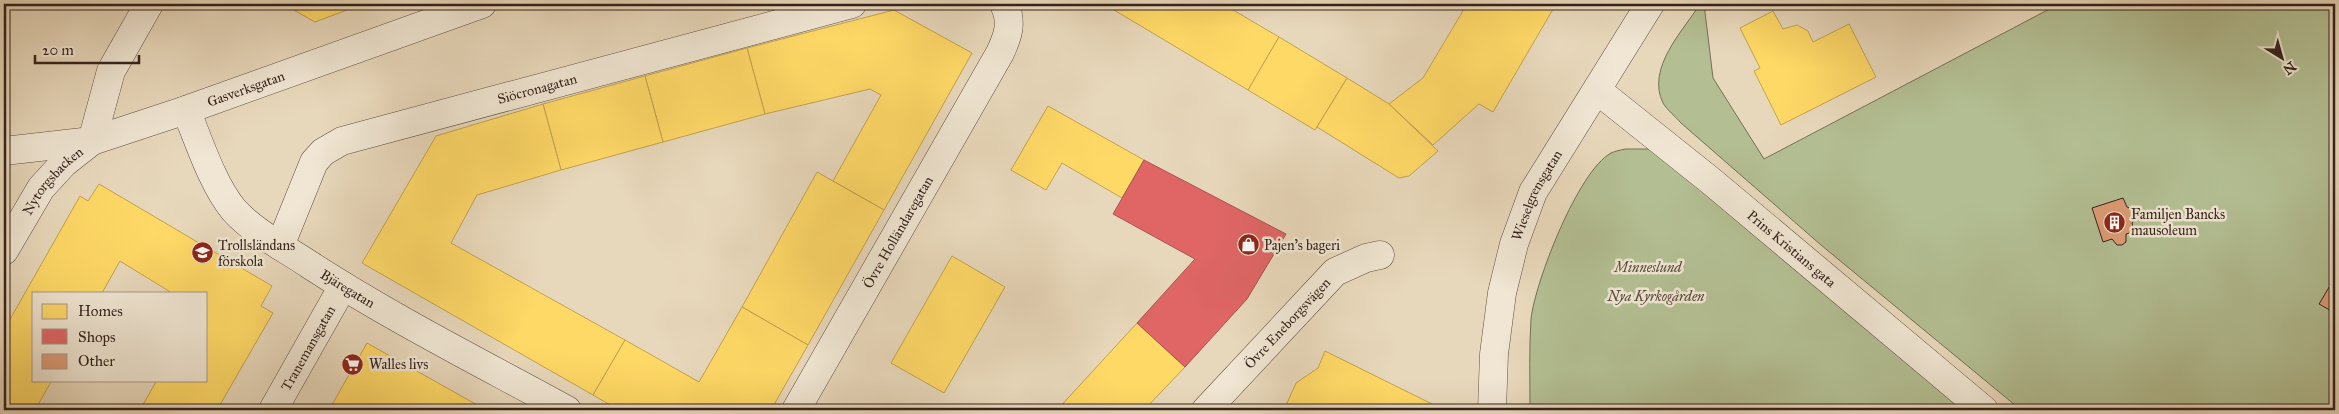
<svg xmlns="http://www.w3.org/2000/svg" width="2339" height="414" viewBox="0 0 2339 414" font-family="'IM FELL Great Primer',serif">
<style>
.green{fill:#b3bf93;stroke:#747058}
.homes{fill:#ffd966;stroke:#c2a250}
.shops{fill:#e06666;stroke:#ac5250}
.building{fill:#dd9b76;stroke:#34221c}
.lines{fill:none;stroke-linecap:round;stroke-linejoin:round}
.minor-casing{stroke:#615044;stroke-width:29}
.minor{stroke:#f0e6d3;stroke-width:28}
.labels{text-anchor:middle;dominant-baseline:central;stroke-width:5;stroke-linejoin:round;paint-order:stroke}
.street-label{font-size:14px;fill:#34221c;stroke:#f0e6d3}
.poi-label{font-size:14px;fill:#34221c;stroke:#f0e6d3;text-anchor:start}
.park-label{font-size:14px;font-style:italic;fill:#54493a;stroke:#f0e6d3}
</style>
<rect width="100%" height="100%" fill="#e8d8bb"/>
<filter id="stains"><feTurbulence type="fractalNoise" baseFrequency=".004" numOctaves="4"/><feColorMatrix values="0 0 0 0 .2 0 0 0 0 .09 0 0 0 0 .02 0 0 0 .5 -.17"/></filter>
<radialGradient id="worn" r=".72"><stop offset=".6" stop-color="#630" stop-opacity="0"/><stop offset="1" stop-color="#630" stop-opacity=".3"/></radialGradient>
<g class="green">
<path d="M1700,4H1704L1713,78L1764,159L2059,4H2335V410H2021L1821,245L1681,123C1676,117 1667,110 1663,103C1646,68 1683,31 1700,4Z"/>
<path d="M1625,149H1648L1663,154L1969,410H1530C1530,380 1529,349 1531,319C1535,282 1578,171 1611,153C1615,151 1621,150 1625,149Z"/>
</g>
<g class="homes">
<polygon points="283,4 363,4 315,22"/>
<polygon points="1104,4 1223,4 1279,37 1248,90"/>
<polygon points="1467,4 1556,4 1493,112 1479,104 1433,145 1389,104 1423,78"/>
<polygon points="894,10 972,53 884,210 833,181 881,95 870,89 765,114 747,48"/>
<polygon points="1773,11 1783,29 1797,25 1808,31 1813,42 1849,24 1876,77 1781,125 1754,71 1760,68 1740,28"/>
<polygon points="1279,37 1347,78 1315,130 1248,90"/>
<polygon points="747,48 765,114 663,142 645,76"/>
<polygon points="645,76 663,142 561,170 543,104"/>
<polygon points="1347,78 1389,104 1438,151 1409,176 1399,178 1317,127"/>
<polygon points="543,104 561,170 477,195 451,243 625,340 593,395 362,263 436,136"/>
<polygon points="1048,106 1144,160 1122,198 1062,163 1046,190 1011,170"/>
<polygon points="817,172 884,210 808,345 742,307"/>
<polygon points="99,184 272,286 261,306 273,313 217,410 140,410 157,380 206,380 206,293 172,293 120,261 102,293 34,293 34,380 52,380 35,410 4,410 4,330 80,196 88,201"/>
<polygon points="952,256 1005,287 944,393 891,363"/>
<polygon points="742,307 808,345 771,410 619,410 593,395 625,340 699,382"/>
<polygon points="1137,323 1185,367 1144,410 1057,410"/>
<polygon points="367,343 479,406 477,410 329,410"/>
<polygon points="1325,351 1428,402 1445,410 1284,410 1296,383 1318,368"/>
</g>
<polygon class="shops" points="1144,160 1286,234 1247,299 1185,367 1137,323 1195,259 1113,214"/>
<g class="building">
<polygon points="2123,198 2127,207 2136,211 2137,216 2132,223 2134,232 2126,234 2126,242 2122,245 2117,245 2112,239 2103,242 2092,208"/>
<polygon points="2334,279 2335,280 2335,313 2319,304"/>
</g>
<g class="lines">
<defs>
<g id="minor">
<path id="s1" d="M1597,90L1711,181L1984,410"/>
<path id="s2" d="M186,110C199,141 212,183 233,209C253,232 285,248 310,265C392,318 481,363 567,410"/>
<path id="s3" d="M4,151L92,141L186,110L482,4"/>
<path id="s4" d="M280,246L314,162L323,152L342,141L852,4"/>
<path id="s5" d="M4,251L41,188L64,163L92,141L111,71L149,4"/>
<path id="s6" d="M273,410L343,286"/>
<path id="s7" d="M796,410L1000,53C1008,36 1013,22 1004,4"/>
<path id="s8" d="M1206,410L1335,272L1366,258L1380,255"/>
<path id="s9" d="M1492,410L1494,354L1502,293L1514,244L1533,192L1650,4"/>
</g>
</defs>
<use href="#minor" class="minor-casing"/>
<use href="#minor" class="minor"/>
</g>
<defs>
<symbol id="building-disc" viewBox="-11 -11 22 22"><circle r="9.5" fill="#8f2418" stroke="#f0e6d3"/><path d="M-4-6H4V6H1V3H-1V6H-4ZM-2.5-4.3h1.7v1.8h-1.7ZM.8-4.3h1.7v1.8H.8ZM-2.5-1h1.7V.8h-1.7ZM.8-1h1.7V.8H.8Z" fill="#fff"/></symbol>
<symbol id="shop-disc" viewBox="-11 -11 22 22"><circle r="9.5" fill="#8f2418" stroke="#f0e6d3"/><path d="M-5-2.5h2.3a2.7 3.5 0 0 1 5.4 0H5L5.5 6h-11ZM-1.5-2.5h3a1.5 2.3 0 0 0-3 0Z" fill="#fff"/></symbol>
<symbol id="school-disc" viewBox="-11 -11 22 22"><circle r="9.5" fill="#8f2418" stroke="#f0e6d3"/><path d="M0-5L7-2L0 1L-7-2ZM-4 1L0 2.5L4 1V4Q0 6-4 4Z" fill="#fff"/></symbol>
<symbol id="supermarket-disc" viewBox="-11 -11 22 22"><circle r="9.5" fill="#8f2418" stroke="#f0e6d3"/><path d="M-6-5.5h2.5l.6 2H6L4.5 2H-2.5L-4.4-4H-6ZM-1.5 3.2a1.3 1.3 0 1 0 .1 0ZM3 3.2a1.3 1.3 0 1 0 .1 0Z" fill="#fff"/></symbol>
</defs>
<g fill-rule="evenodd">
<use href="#building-disc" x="2102" y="210" width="25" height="25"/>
<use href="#shop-disc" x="1236" y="232" width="25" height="25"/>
<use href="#school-disc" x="190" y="240" width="25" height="25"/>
<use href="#supermarket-disc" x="340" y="352" width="25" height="25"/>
</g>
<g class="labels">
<g class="street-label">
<text stroke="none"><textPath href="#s4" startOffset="328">Siöcronagatan</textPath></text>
<text stroke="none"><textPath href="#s3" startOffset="251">Gasverksgatan</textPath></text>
<text stroke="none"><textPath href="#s5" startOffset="86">Nytorgsbacken</textPath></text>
<text stroke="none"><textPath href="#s9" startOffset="222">Wieselgrensgatan</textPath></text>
<text stroke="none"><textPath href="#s7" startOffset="205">Övre Holländaregatan</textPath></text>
<text stroke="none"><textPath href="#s1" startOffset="251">Prins Kristians gata</textPath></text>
<text stroke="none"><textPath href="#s2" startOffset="250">Bjäregatan</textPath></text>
<text stroke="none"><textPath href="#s8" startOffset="119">Övre Eneborgsvägen</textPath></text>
<text stroke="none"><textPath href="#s6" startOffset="71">Tranemansgatan</textPath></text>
</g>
<g class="poi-label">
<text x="2131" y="214">Familjen Bancks<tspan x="2131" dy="16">mausoleum</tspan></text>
<text x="218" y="245">Trollsländans<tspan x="218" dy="16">förskola</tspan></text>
<text x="1264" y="245">Pajen's bageri</text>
<text x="369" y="364">Walles livs</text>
</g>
<g class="park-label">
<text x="1648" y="267">Minneslund</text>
<text x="1656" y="296">Nya Kyrkogården</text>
</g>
</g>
<rect width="2339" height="414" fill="none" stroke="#e8d8bb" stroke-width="20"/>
<rect x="5" y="5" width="2329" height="404" fill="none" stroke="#34221c" stroke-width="2.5"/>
<rect x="10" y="10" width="2319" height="394" fill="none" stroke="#34221c"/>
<rect x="32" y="292" width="175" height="90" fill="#f0e6d3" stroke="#a5988a"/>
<rect x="42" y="304" width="25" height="15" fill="#ffd966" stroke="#a5988a"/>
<text x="78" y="316" font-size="15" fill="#34221c">Homes</text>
<rect x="42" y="329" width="25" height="15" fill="#e06666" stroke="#a5988a"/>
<text x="78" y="342" font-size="15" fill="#34221c">Shops</text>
<rect x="42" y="354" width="25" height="15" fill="#dd9b76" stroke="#a5988a"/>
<text x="78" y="366" font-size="15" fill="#34221c">Other</text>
<g transform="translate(2282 58) rotate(143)" stroke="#f0e6d3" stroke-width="4" paint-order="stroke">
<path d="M0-4L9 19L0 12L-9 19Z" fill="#34221c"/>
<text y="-8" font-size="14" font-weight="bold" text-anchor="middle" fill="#34221c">N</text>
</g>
<path d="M35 55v8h104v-8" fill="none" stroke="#34221c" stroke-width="2.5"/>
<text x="42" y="55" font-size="15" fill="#34221c" stroke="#f0e6d3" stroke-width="4" paint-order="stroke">20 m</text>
<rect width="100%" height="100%" filter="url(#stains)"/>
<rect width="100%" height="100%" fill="url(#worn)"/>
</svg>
